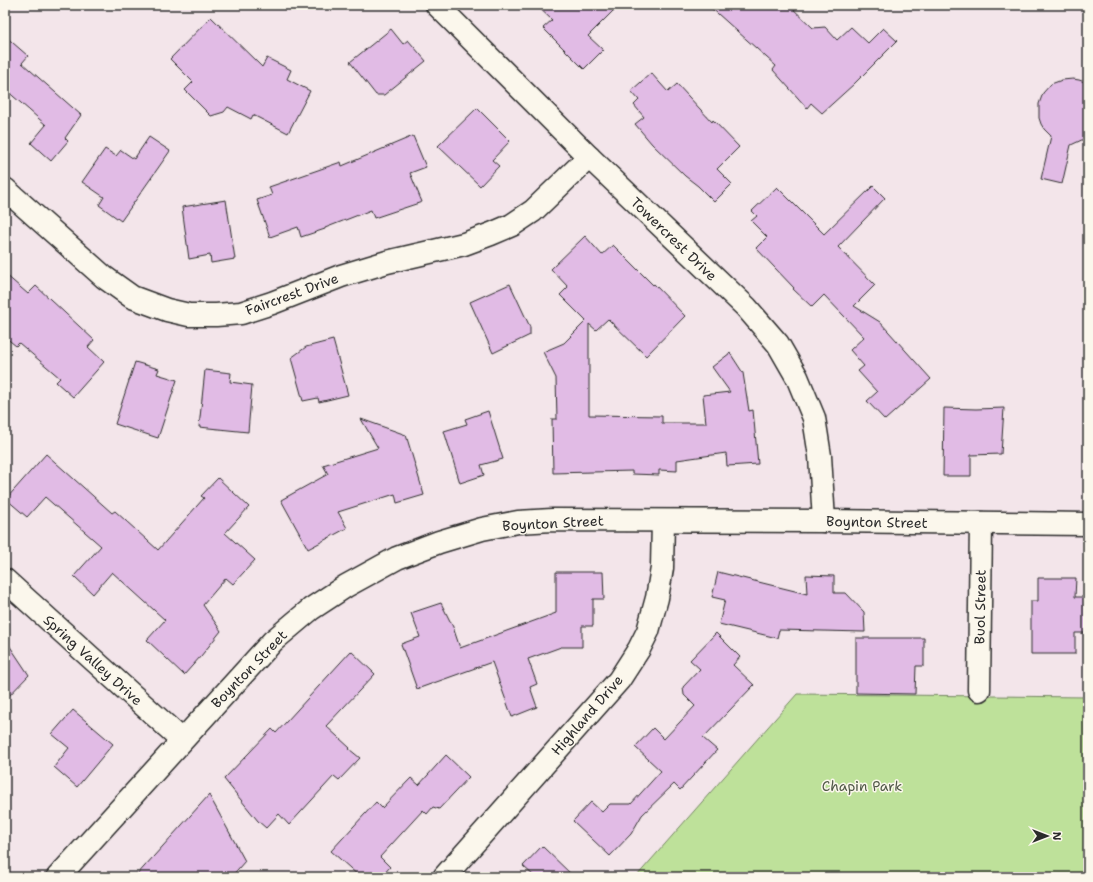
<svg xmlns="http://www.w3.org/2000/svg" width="1093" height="882" viewBox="0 0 1093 882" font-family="'Shantell Sans',sans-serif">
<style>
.green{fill:#bee19a;stroke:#748662}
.building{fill:#e1bbe5;stroke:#2b2b2b}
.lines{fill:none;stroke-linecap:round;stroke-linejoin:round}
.minor-casing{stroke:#2b2b2b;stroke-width:25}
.minor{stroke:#fbf7ec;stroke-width:22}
.labels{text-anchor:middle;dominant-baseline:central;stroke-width:3;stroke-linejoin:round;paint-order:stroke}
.street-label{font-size:14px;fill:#2b2b2b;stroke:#fbf7ec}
.park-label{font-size:14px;fill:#505847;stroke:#fbf7ec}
</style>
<rect width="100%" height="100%" fill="#f3e5ea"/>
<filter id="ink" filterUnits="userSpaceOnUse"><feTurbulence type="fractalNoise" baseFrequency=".025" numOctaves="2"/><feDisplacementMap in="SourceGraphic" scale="8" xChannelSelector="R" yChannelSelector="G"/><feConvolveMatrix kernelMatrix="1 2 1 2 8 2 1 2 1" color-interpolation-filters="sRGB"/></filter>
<g filter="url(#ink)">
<polygon class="green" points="797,694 1088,697 1088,877 636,877"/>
<g class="building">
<polygon points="536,5 619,5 588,36 603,50 584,69 543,28 552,20"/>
<polygon points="708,5 789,5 813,28 825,27 837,40 851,27 868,43 883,28 897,41 854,84 822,113 811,103 807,108 773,70 776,66"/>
<polygon points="211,17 262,67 267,58 291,70 287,79 310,91 288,133 253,115 251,119 228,107 224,112 211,116 185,90 193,82 170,59"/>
<polygon points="391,29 403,44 408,40 426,61 384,95 376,95 350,62"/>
<polygon points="5,36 28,56 22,63 81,115 65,138 68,141 51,161 31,143 46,125 5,89"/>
<polygon points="651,73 668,92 677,84 712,122 713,120 739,147 717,169 732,184 714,202 698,186 685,176 652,144 635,124 644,117 634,105 639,100 631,91"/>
<polygon points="1073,79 1079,80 1088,83 1088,137 1071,145 1062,184 1041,179 1051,136 1044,129 1041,124 1039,118 1039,104 1043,93 1051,84 1062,80"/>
<polygon points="477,108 510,141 492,160 499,166 480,186 438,146"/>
<polygon points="413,136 426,167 410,173 422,202 374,218 371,210 325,228 325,229 301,237 298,227 270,237 257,200 272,195 269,187 341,162 342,166"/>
<polygon points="149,137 170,151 121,221 99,205 104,197 82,182 105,149 116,156 121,150 134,159"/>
<polygon points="873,186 885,198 838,247 875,285 854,306 880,322 931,379 885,420 867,401 877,392 858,371 864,366 850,350 864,337 824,295 812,307 793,289 794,288 756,248 767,237 751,221 757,216 752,211 777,187 824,234"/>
<polygon points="226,200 235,259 211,263 210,255 189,259 182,207"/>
<polygon points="585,236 602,255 613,245 653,285 654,284 685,316 646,356 608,319 596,330 589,324 589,415 662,416 662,423 706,423 703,395 730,392 712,367 730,353 743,373 749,411 753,410 758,464 727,466 726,453 677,460 677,471 659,470 659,475 632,474 632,471 553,473 552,419 557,419 556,378 543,352 564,343 586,321 560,295 568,287 551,269"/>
<polygon points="5,274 28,294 36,286 94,340 88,347 104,362 73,397 56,382 60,378 19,343 16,346 5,337"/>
<polygon points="510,284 530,327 530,335 493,353 470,302"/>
<polygon points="333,340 348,395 319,402 318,398 303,401 291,358 306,347"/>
<polygon points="135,362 159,369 157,374 177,380 158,438 115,424"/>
<polygon points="205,370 231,373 230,382 252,385 248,432 199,427"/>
<polygon points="944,408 976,409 1004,408 1001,454 971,455 971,476 943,476"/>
<polygon points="488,411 503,459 481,465 484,475 460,483 444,431 467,424 465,419"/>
<polygon points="361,419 406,435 424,495 397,503 395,494 338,512 347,528 308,549 281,500 328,474 323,465 378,448"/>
<polygon points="46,454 112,513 115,511 158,550 204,498 201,496 218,478 249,507 225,533 255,560 233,584 226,578 203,605 221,631 201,656 184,675 147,640 165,620 112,572 93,594 74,576 101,546 45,497 27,517 6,499"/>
<polygon points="556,572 603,572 604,599 593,599 593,626 582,626 582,647 561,647 528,659 537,684 530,687 537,707 512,717 492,662 417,689 401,644 420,637 411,613 441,603 453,627 460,648 556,613"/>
<polygon points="718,572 807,594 806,575 834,576 834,593 846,593 864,612 865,632 779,630 777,638 719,624 725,600 712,597"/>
<polygon points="1038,578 1076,578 1075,597 1088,597 1088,633 1075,633 1075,654 1031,654 1031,601 1038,601"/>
<polygon points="716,633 740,657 733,665 754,685 703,738 717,750 680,790 674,784 642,815 631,834 610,856 573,821 591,802 602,812 610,804 631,804 661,771 635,747 653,728 664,739 695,706 684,695 683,687 700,669 690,660"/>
<polygon points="856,638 924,638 924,666 916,666 915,694 856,693"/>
<polygon points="5,639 29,675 5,700"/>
<polygon points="351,651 375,674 326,726 350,748 349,749 360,758 339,780 334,776 289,825 279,814 266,828 258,821 224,779 272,729 276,733"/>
<polygon points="73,710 113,744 77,787 54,767 69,748 52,734"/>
<polygon points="446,755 469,777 439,809 433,807 427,814 423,810 380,857 390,867 381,877 360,877 331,851 376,802 382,808 411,778 419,785"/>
<polygon points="209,795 245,861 231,877 135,877"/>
<polygon points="542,846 574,877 535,877 523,866"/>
</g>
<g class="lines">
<defs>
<g id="minor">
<polyline points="437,5 589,157 746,307 778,344 797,377 814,418 820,456 824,521"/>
<polyline points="5,189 104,277 132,297 167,310 189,315 216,315 241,313 272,303 341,276 387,262 464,244 491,234 512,225 533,211 589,157"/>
<polyline points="5,580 182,740"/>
<polyline points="979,690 981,523"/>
<polyline points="58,877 273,641 311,609 346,586 397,558 439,542 482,529 518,522 552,520 824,521 1088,524"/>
<polyline points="444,877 619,680 639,649 648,631 657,598 662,568 663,521"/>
</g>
</defs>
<use href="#minor" class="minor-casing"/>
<use href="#minor" class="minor"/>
</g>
</g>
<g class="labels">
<g class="street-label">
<text transform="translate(674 239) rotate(44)">Towercrest Drive</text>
<text transform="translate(292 294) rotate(-20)">Faircrest Drive</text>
<text transform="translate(877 522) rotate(1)">Boynton Street</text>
<text transform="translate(553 523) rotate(-3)">Boynton Street</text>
<text transform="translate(980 607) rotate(-89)">Buol Street</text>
<text transform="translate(93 660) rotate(42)">Spring Valley Drive</text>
<text transform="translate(249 669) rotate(-46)">Boynton Street</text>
<text transform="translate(587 715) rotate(-49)">Highland Drive</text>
</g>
<g class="park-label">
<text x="862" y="786">Chapin Park</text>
</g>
</g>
<rect width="1093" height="882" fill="none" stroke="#fbf7ec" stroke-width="20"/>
<rect x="10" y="10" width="1073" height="862" fill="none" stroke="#2b2b2b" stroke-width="1.5" filter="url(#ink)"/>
<g transform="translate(1047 836) rotate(90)" stroke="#fbf7ec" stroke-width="3" paint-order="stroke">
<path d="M0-3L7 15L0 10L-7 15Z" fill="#2b2b2b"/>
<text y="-6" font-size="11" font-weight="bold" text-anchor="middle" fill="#2b2b2b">N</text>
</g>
</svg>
